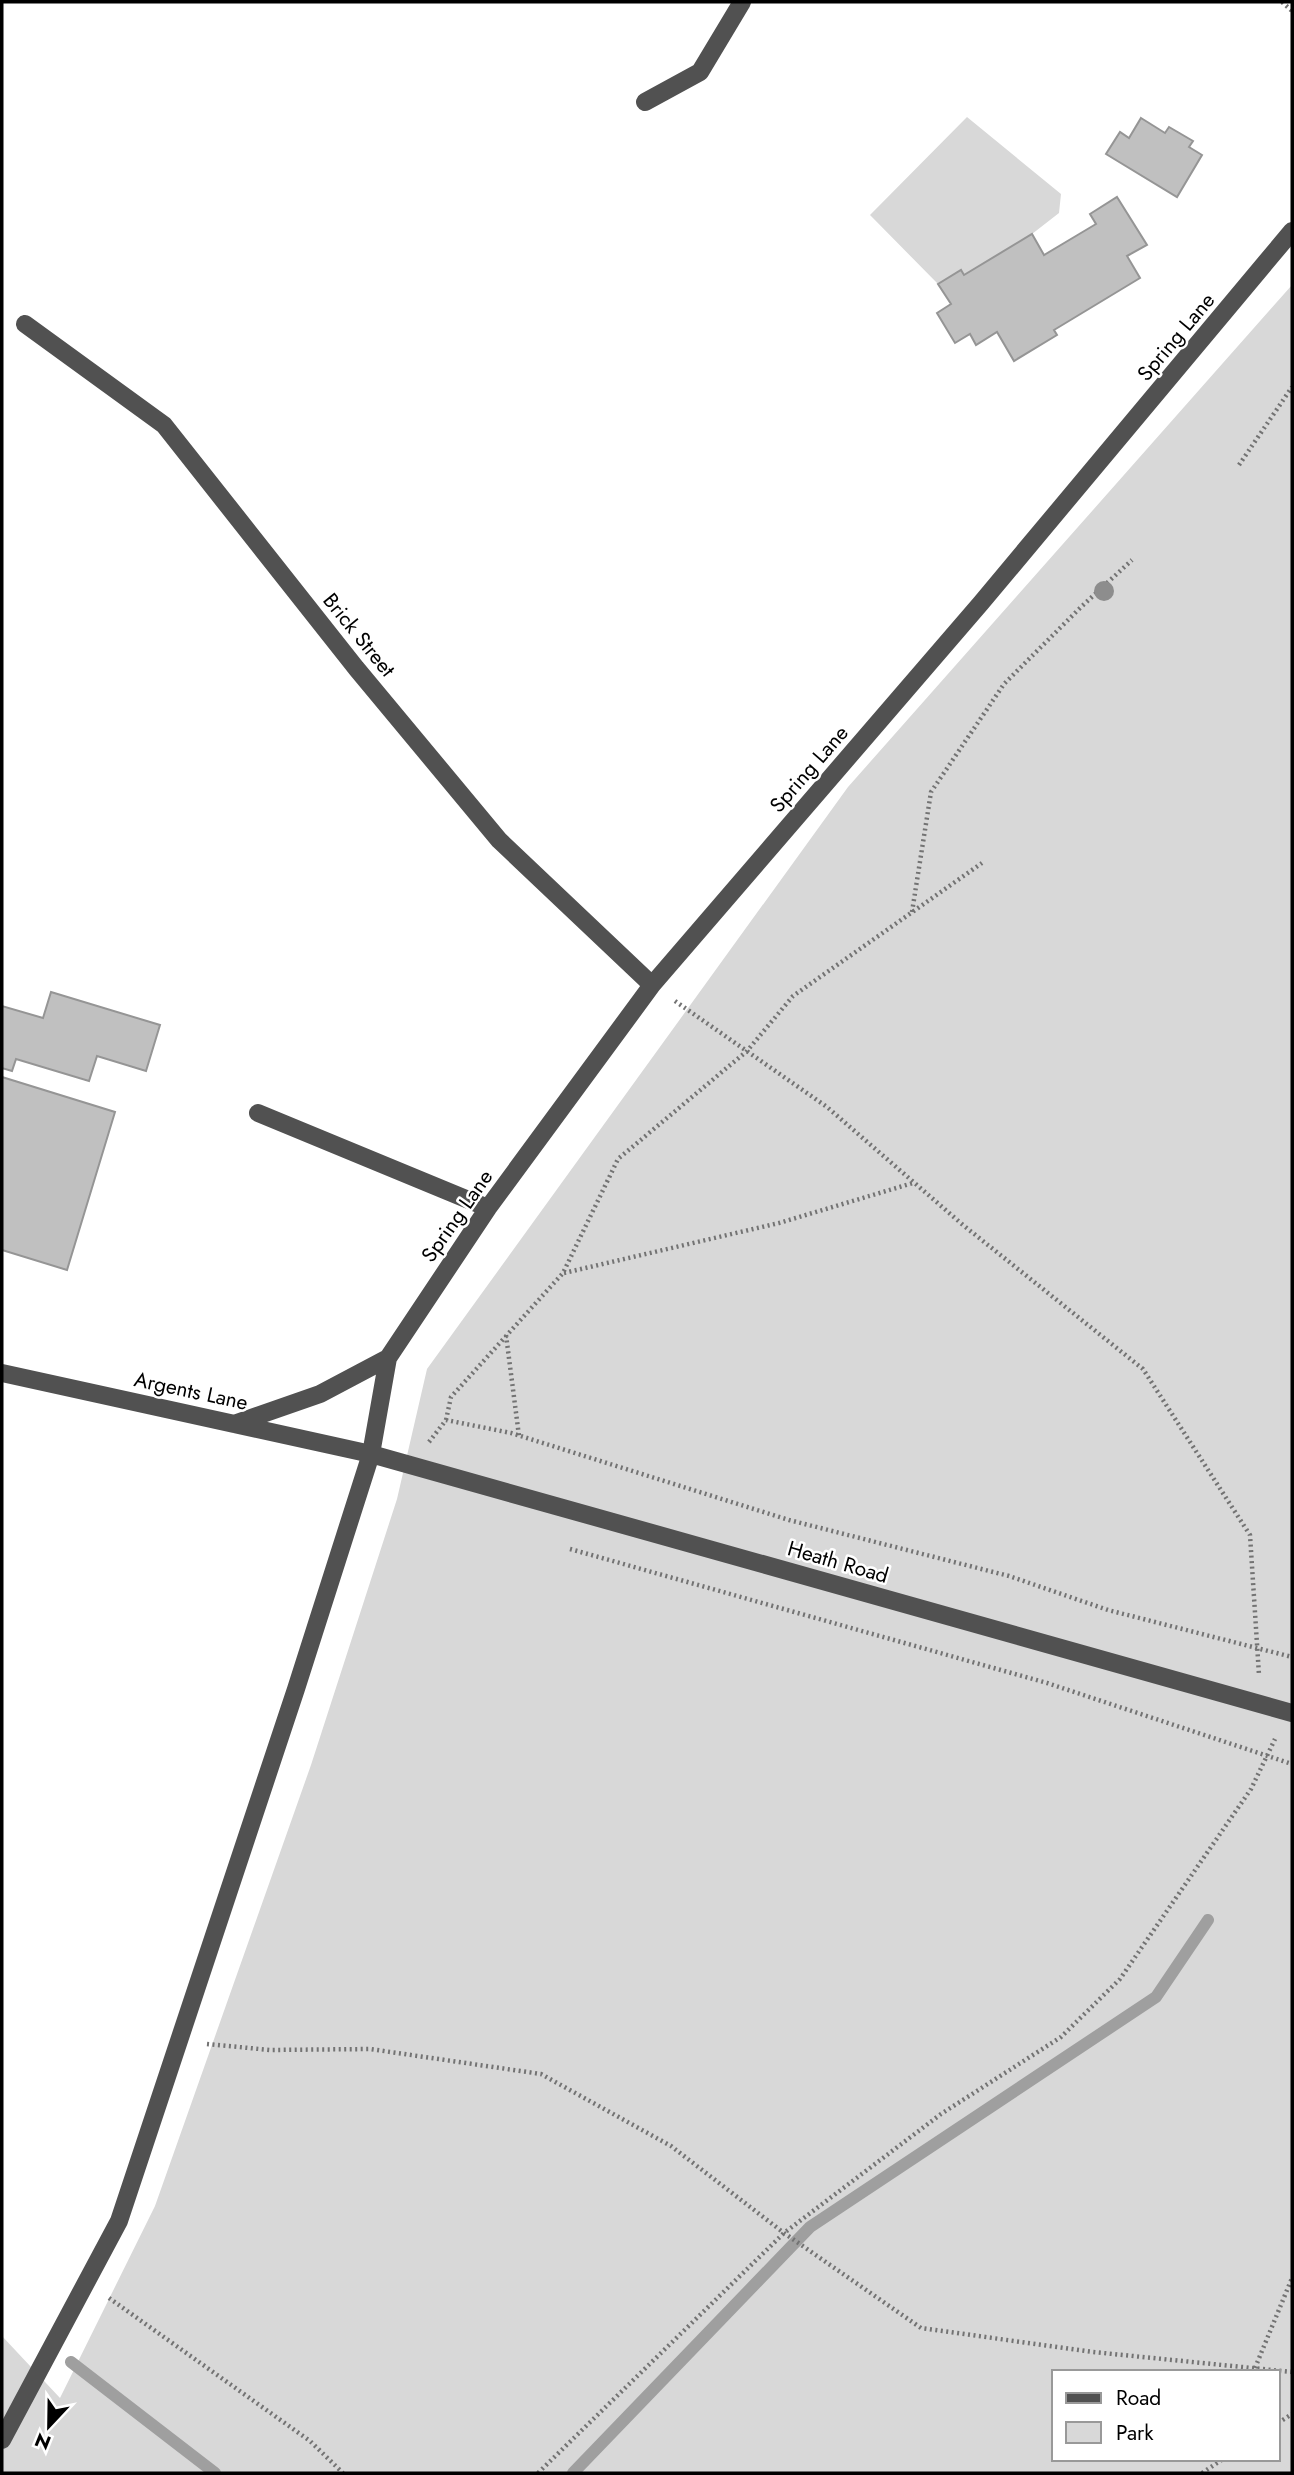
<svg xmlns="http://www.w3.org/2000/svg" width="1294" height="2475" font-family="Jost,sans-serif">
<style>
.green{fill:#d8d8d8;fill-rule:evenodd}
.lines{fill:none;stroke-linecap:round;stroke-linejoin:round}
.stream{stroke:#9f9f9f;stroke-width:12}
.building{fill:#c0c0c0;stroke:#959595;stroke-width:2}
.path{stroke:#737373;stroke-width:4.5;stroke-dasharray:2 3.5;stroke-linecap:butt}
.minor{stroke:#515151;stroke-width:18}
.tree{fill:#8d8d8d}
.labels{text-anchor:middle;dominant-baseline:central;stroke-width:5;stroke-linejoin:round;paint-order:stroke}
.street-label{font-size:21px;fill:#000;stroke:#fff}
</style>
<rect width="100%" height="100%" fill="#fff"/>
<path class="green" d="M967,117L1061,194L1059,213L1032,234L964,275L961,270L938,284L870,215Z
M1292,285V2473H2V2336L60,2398L155,2206L311,1765L397,1499L427,1369L848,787ZM1054,2372H1278V2459H1054Z"/>
<g class="lines">
<path class="stream" d="M71,2362L215,2473
M573,2473L810,2227L1156,1997L1208,1920"/>
</g>
<path class="building" d="M1141,118L1165,133L1169,127L1193,141L1189,147L1202,155L1177,197L1106,154L1120,132L1129,138Z
M1117,197L1147,245L1127,256L1140,278L1054,330L1057,335L1014,361L997,332L976,345L970,334L955,343L937,313L951,304L938,284L961,270L964,275L1032,234L1044,255L1096,224L1090,214Z
M51,992L160,1025L146,1071L97,1056L89,1081L16,1059L12,1071L2,1068V1070V1006L43,1018Z
M2,1077L115,1112L67,1270L2,1250Z"/>
<g class="lines">
<path class="path" d="M1282,2L1292,11
M1239,465L1292,387
M912,912L931,792L1004,684L1081,607L1132,560
M675,1001L827,1107L963,1225L1143,1369L1250,1535L1259,1675
M564,1273L779,1223L913,1183
M506,1335L519,1436
M446,1420L451,1397L563,1273L618,1159L747,1051L793,996L982,863
M429,1442L446,1420L511,1433L789,1520L1009,1576L1108,1610L1292,1657
M570,1549L1047,1683L1292,1764
M207,2044L270,2050L370,2049L541,2074L671,2146L784,2233L921,2328L1093,2352L1292,2372
M109,2298L310,2441L343,2473
M1255,2368L1292,2278
M1278,2423L1292,2414
M538,2473L784,2233L941,2114L1061,2037L1120,1979L1251,1789L1275,1739
M1202,2473L1223,2459"/>
<path class="minor" d="M645,102L700,72L742,2
M25,324L164,425L356,668L499,840L652,985
M258,1113L488,1208
M2,1373L371,1454L1292,1713
M234,1424L320,1394L388,1358
M2,2440L119,2221L296,1689L371,1454L388,1358L488,1208L652,985L981,603L1292,231"/>
</g>
<circle class="tree" cx="1104" cy="591" r="10"/>
<g class="labels">
<g class="street-label">
<text transform="translate(1176 337) rotate(-50)">Spring Lane</text>
<text transform="translate(359 635) rotate(51)">Brick Street</text>
<text transform="translate(809 769) rotate(-49)">Spring Lane</text>
<text transform="translate(457 1216) rotate(-55)">Spring Lane</text>
<text transform="translate(191 1391) rotate(12)">Argents Lane</text>
<text transform="translate(838 1562) rotate(16)">Heath Road</text>
</g>
</g>
<rect width="1294" height="2475" fill="none" stroke="#000000" stroke-width="7"/>
<rect x="1052" y="2370" width="228" height="91" fill="#ffffff" stroke="#999999" stroke-width="2"/>
<rect x="1066" y="2393" width="35" height="10" fill="#515151" stroke="#999999" stroke-width="2"/>
<text x="1116" y="2405" font-size="21" fill="#000000">Road</text>
<rect x="1066" y="2422" width="35" height="21" fill="#d8d8d8" stroke="#999999" stroke-width="2"/>
<text x="1116" y="2440" font-size="21" fill="#000000">Park</text>
<g transform="translate(49 2426) rotate(202)" stroke="#ffffff" stroke-width="5" paint-order="stroke">
<path d="M0-5L12 26L0 18L-12 26Z" fill="#000000"/>
<text y="-10" font-size="19" font-weight="bold" text-anchor="middle" fill="#000000">N</text>
</g>
</svg>
